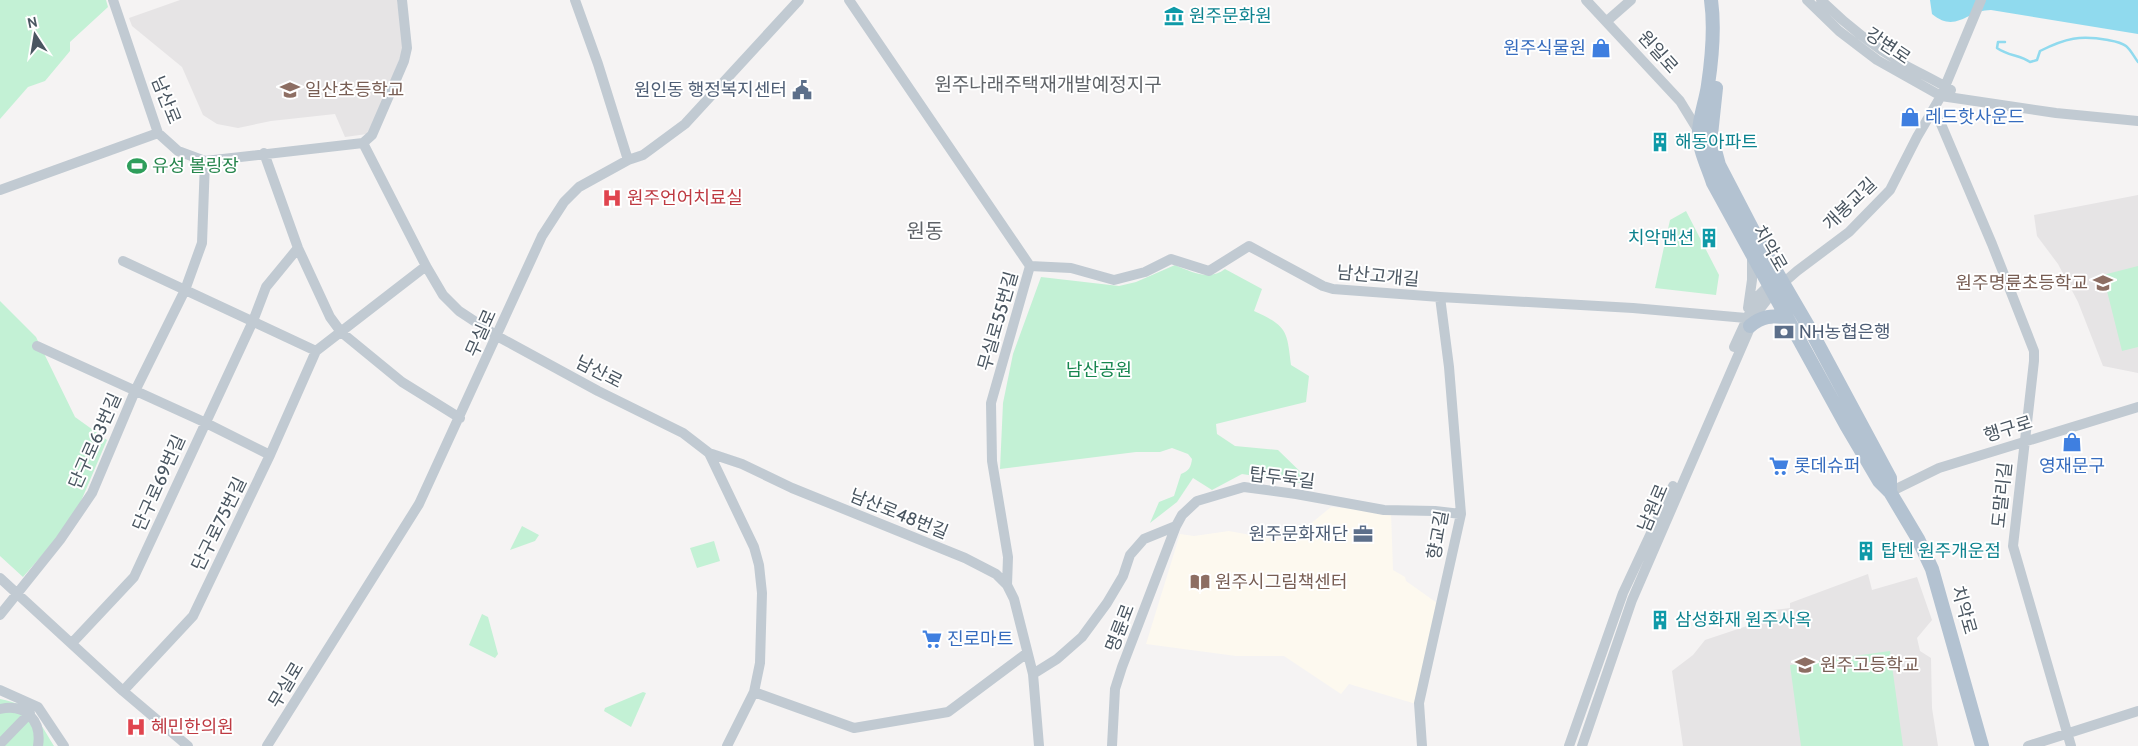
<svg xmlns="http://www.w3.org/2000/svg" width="2138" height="746" font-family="Cabin,'Noto Sans KR',sans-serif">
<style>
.commercial{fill:#fdf9ef}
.education{fill:#e6e4e5}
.green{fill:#c3f1d5}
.water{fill:#90daee}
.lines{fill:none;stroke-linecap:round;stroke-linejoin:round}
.stream{stroke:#90daee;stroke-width:2.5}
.minor{stroke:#c1cad2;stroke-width:10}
.major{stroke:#b3c2d1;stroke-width:14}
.labels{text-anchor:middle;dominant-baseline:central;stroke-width:4;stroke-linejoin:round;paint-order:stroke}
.culture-label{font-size:18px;fill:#0d838f;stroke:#fff;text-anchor:start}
.street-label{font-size:18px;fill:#4a5661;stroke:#fff}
.shop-label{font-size:18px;fill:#366cbe;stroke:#fff;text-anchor:start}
.education-label{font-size:18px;fill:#785e54;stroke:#fff;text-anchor:start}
.service-label{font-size:18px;fill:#4e5e75;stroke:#fff;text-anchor:end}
.leisure-label{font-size:18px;fill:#27864d;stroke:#fff;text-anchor:start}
.health-label{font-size:18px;fill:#be3a42;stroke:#fff;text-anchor:start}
.park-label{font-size:18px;fill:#17864f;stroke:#fff}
.neighbourhood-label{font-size:19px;fill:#5f6368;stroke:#fff}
.quarter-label{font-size:20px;fill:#5f6368;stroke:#fff}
</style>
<rect width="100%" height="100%" fill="#f5f3f3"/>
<path class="commercial" d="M1331,507L1391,512L1393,570L1405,577L1406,581L1437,603L1416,704L1349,684L1341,694L1284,656H1236L1146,644L1180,534L1194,536L1229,531L1277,540L1292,539Z"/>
<path class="education" d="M180,0H397L404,48L370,132L367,134L345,137L335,114L271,121L238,128L217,124L203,115L182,67L132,26L129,18Z
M2138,195V373L2103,366L2078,302L2058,264L2037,236L2034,215Z
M1868,574L1872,590L1917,577L1932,620L1917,638L1920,651L1931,658L1932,708L1938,746H1683L1672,671L1693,655L1705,640L1774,617L1773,610L1790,608V603Z"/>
<path class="green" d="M0,0H106L108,7L70,42V51L45,81L28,87L0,119Z
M1686,211L1719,275L1716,295L1655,288L1670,220Z
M1175,265C1191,272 1210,281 1225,269L1262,289L1254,311C1287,326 1287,330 1291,365L1309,376L1306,402L1216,424L1217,434L1235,446L1278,450L1314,485L1242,474L1212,490L1193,478L1177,502L1150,523L1159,502L1174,496L1181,474C1189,471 1191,467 1192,459L1188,454L1172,448L1160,452H1136L1000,469L1003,403L1013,354L1041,277L1119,286L1136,282Z
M2138,266V347L2122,351L2103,275Z
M0,301L36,337L75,417L107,440L73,520L23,577L0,556Z
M522,526L539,535L535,541L510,550Z
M714,541L720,561L697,568L690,548Z
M482,614L488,617L498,654L495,658L469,645Z
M1890,651L1903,746H1801L1790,665Z
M643,692L646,693L631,727L604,711L605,708Z
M0,699C33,705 38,720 54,746H0Z"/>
<path class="water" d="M1930,0H2138V34L1991,10C1967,10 1956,34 1932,14Z"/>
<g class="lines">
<path class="stream" d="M2005,42H1998L1997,48C2008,56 2020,55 2030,62L2037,60L2040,51C2066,38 2080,35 2108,40C2114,41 2121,42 2126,46C2131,50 2134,57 2138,62"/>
<path class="minor" d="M113,0L158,133L178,151L205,161L363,143
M575,0L598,64L628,160
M849,0L1030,266
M1586,0L1680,101L1699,132
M1807,0L1839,31L1877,60L1941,96L2056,113L2138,121
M1821,0C1846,25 1873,46 1903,64C1919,73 1935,80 1951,90
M1607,21L1631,0
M1935,110L1992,244L2034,351V361L2013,546L2071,746
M363,143L426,266L443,295L459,311L497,336L598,391L683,433L709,453L754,547L759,565L762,593L760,663L754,692L727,746
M363,143L372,135L404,61L407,48L402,0
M264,153L298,248L330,317L341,332L402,382L460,418
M0,190L158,133
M123,261L316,351
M1030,266L1071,268L1114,280L1145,272L1171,259L1209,271L1249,246L1323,286L1333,289L1440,297L1633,308L1746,318
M1748,308L1752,280V255
M37,346L204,422L270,455
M1734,347L1757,297L1773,281
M709,453L742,464L792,488L965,558L996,574L1007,585L1014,599L1033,674L1039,746
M1890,492L1939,468L2138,407
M0,578L123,691L188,746
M1007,585L1008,557L992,461L991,403L1030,266
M0,615L60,540L92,493L135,391L185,290L202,243L205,161
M72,643L134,577L253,321L266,287L298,248
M1033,674L1057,659L1082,637L1107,603L1123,576L1130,555L1144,539L1176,526
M0,690L38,707L64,746
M123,691L193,616L270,455L316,351L426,266
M754,692L854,728L948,712L1027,653
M0,709C26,703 42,721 38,746
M0,744L30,713
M267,746L419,504L542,236L564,202L579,187L628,160L643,155L685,124L799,0
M1112,746L1115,689L1122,667L1176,526L1182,515L1197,501L1244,487L1296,494L1384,510L1435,511L1461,514
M1422,746L1419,703L1461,514L1449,367L1440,297
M1569,746L1623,593L1673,486
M1582,746L1632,600L1756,314L1773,292L1797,271L1849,232L1890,190L1917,137L1941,96L1981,0
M2028,746L2138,711"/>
<path class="major" d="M1711,0C1715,28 1712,58 1708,85C1706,100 1700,115 1699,131C1698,148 1708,167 1713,183L1846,425L1879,481L1890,492L1918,539L1932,569L1982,746
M1716,88L1711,135L1719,165L1758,240L1811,331L1890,478V492
M1750,326C1762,316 1772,315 1787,318"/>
</g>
<defs>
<symbol id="museum-bare" viewBox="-9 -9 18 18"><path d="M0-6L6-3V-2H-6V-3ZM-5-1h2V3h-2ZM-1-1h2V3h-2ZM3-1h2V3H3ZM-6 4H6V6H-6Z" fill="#0f9aa8" stroke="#fff" stroke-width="2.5" paint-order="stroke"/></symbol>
<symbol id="shop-bare" viewBox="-9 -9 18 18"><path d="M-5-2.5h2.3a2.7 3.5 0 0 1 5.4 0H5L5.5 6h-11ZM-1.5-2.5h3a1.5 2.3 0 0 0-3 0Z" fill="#3f7fe0" stroke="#fff" stroke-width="2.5" paint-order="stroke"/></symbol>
<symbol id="school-bare" viewBox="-9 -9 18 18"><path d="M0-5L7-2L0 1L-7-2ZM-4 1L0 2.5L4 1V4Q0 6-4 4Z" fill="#8d6e63" stroke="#fff" stroke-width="2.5" paint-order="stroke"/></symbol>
<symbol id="civic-bare" viewBox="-9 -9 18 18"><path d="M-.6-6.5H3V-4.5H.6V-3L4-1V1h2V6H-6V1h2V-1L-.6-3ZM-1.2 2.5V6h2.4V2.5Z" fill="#5c6f8a" stroke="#fff" stroke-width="2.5" paint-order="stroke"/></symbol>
<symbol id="building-bare" viewBox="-9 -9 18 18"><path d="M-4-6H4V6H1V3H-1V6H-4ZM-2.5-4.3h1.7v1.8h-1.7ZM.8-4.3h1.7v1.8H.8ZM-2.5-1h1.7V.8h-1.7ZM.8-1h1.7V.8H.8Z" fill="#0f9aa8" stroke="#fff" stroke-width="2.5" paint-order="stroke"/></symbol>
<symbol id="stadium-bare" viewBox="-9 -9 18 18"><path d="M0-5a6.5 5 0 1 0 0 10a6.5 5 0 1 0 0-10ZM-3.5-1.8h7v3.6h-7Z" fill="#2e9e5b" stroke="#fff" stroke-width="2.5" paint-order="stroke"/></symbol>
<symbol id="hospital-bare" viewBox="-9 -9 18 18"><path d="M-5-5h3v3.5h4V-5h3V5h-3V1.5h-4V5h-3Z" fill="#e0444e" stroke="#fff" stroke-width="2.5" paint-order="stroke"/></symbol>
<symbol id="bank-bare" viewBox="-9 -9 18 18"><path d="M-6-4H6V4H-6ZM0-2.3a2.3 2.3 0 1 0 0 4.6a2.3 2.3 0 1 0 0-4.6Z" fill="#5c6f8a" stroke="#fff" stroke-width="2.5" paint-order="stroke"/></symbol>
<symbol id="supermarket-bare" viewBox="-9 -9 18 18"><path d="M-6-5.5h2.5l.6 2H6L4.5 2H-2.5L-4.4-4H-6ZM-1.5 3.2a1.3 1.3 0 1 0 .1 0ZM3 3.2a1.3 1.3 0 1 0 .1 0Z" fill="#3f7fe0" stroke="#fff" stroke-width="2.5" paint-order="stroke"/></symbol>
<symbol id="office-bare" viewBox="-9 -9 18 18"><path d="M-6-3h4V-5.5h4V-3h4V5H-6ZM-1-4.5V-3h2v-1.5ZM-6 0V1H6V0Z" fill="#5c6f8a" stroke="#fff" stroke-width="2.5" paint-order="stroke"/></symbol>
<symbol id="library-bare" viewBox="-9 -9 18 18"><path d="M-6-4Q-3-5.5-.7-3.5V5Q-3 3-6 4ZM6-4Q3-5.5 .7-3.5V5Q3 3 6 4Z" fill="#8d6e63" stroke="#fff" stroke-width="2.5" paint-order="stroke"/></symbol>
</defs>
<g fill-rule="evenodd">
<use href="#museum-bare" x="1160" y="2" width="28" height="28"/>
<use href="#shop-bare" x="1587" y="34" width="28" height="28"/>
<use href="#school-bare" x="276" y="76" width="28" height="28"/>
<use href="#civic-bare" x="788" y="76" width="28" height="28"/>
<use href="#shop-bare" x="1896" y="103" width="28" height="28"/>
<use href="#building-bare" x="1646" y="128" width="28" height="28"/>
<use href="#stadium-bare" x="123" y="152" width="28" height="28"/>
<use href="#hospital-bare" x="598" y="184" width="28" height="28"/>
<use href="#building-bare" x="1695" y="224" width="28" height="28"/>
<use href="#school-bare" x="2089" y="269" width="28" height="28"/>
<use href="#bank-bare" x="1770" y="318" width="28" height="28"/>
<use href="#shop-bare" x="2058" y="428" width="28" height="28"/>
<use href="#supermarket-bare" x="1765" y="452" width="28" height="28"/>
<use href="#office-bare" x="1349" y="520" width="28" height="28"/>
<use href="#building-bare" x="1852" y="537" width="28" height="28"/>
<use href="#library-bare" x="1186" y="568" width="28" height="28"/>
<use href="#building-bare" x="1646" y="606" width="28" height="28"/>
<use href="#supermarket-bare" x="918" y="625" width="28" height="28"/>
<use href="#school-bare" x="1791" y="651" width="28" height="28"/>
<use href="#hospital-bare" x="122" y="713" width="28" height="28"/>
</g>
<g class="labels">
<g class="culture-label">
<text x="1189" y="16">원주문화원</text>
<text x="1675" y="142">해동아파트</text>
<text x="1694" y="238" text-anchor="end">치악맨션</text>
<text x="1881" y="551">탑텐 원주개운점</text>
<text x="1675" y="620">삼성화재 원주사옥</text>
</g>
<g class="street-label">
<text transform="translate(1888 46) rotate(34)">강변로</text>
<text transform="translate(1658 52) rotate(48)">원일로</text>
<text transform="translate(166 100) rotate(68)">남산로</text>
<text transform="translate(1850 204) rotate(-44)">개봉교길</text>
<text transform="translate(1770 248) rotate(60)">치악로</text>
<text transform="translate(1378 276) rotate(5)">남산고개길</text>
<text transform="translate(998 321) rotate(-74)">무실로55번길</text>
<text transform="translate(481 333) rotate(-66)">무실로</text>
<text transform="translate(599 372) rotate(27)">남산로</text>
<text transform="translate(2008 429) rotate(-17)">행구로</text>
<text transform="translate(95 441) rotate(-66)">단구로63번길</text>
<text transform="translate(1282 478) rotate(7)">탑두둑길</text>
<text transform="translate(159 483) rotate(-66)">단구로69번길</text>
<text transform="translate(2002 495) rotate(-84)">도말리길</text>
<text transform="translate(1653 508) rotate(-67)">남원로</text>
<text transform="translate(899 514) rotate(22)">남산로48번길</text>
<text transform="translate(219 524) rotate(-64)">단구로75번길</text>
<text transform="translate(1438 535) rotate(-80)">향교길</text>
<text transform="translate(1964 610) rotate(74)">치악로</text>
<text transform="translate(1120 628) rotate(-69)">명륜로</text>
<text transform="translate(286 685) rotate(-59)">무실로</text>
</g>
<g class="shop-label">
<text x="1586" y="48" text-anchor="end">원주식물원</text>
<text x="1925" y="117">레드핫사운드</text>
<text x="1794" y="466">롯데슈퍼</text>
<text x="2072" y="466" text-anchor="middle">영재문구</text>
<text x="947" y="639">진로마트</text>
</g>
<g class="education-label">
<text x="305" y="90">일산초등학교</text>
<text x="2088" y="283" text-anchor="end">원주명륜초등학교</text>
<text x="1215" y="582">원주시그림책센터</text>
<text x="1820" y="665">원주고등학교</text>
</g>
<g class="service-label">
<text x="787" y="90">원인동 행정복지센터</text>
<text x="1799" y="332" text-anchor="start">NH농협은행</text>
<text x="1348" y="534">원주문화재단</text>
</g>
<g class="leisure-label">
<text x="152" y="166">유성 볼링장</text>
</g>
<g class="health-label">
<text x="627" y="198">원주언어치료실</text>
<text x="151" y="727">혜민한의원</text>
</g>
<g class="park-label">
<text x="1099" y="370">남산공원</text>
</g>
<g class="neighbourhood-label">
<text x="1048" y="84">원주나래주택재개발예정지구</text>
</g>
<g class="quarter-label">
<text x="925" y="231">원동</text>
</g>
</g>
<g transform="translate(35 35) rotate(348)" stroke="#ffffff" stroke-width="4" paint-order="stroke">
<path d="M0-4L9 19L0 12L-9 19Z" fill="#4a5661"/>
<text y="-8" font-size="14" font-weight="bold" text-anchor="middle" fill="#4a5661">N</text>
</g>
</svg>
